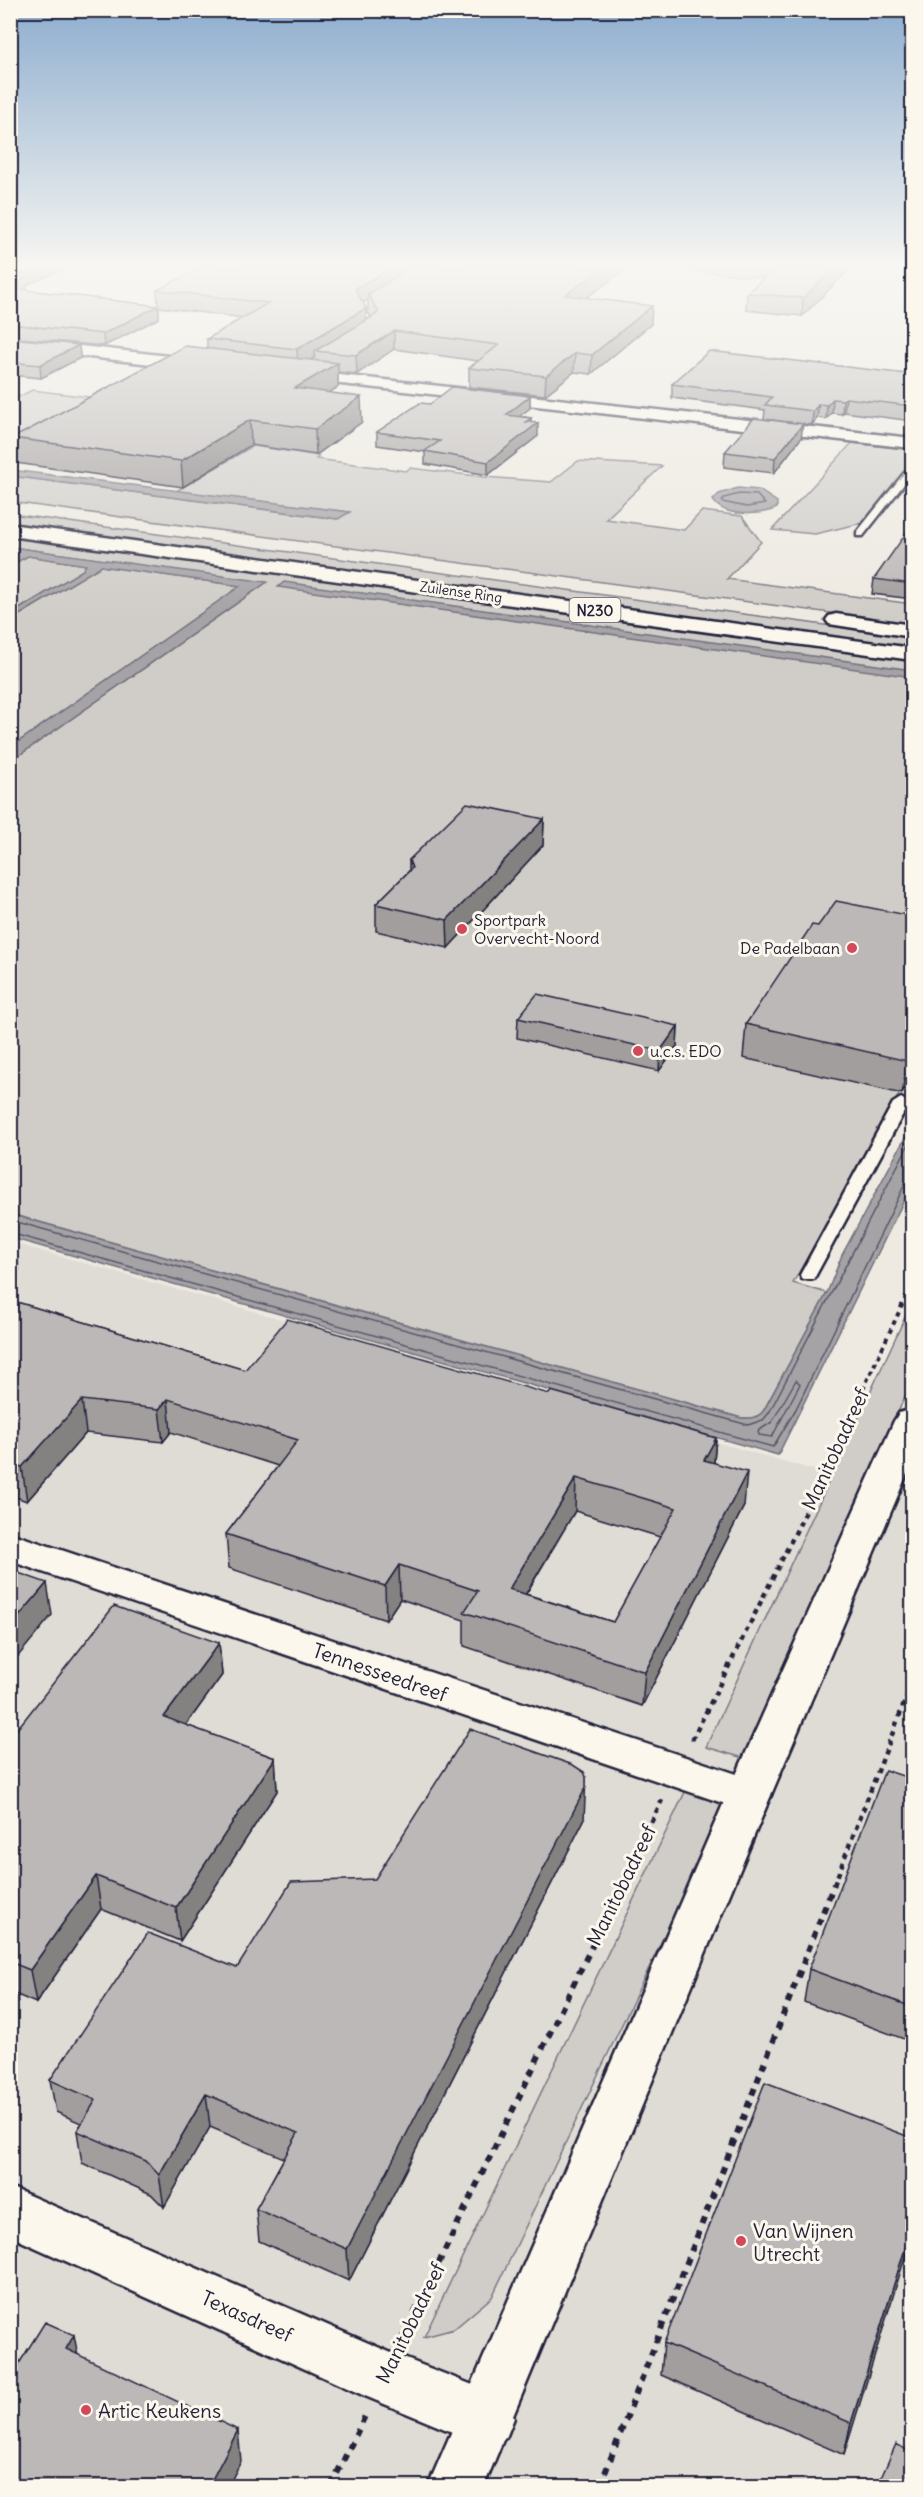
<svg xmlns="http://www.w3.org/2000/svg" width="923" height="2497" font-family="Delius,sans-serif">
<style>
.built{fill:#dfdbd5}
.green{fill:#d0cdc9;stroke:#797882;stroke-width:1.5}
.water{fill:#a6a3a7;stroke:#716f7c;stroke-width:1.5}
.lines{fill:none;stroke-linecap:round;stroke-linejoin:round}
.shore{stroke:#575666;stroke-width:1.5}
.lane-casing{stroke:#22223b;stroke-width:5}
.street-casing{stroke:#22223b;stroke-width:5}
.secondary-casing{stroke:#22223b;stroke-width:5}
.primary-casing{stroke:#22223b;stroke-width:5}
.path-far2{stroke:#22223b;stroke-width:4;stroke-dasharray:4.5 4.5;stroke-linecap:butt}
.path-far1{stroke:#22223b;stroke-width:4.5;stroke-dasharray:5 5;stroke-linecap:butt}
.path{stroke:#22223b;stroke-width:6;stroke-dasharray:7 7;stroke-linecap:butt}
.lane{fill:#fbf7ec;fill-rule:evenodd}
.street{fill:#fbf7ec;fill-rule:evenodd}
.secondary{fill:#fbf7ec;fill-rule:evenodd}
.primary{fill:#fbf7ec;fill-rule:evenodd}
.wall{fill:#a29e9e;stroke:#22223b;stroke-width:1.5;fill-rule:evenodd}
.shaded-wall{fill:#848181;stroke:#22223b;stroke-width:1.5}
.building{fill:#bcb8b8;stroke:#22223b;stroke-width:1.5;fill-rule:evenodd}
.poi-dot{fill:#d1495b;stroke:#fbf7ec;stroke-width:2}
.labels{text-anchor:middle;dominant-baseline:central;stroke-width:6;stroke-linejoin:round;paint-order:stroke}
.far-street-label{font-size:14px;fill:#22223b;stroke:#fbf7ec}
.shield{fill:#fbf7ec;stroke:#636270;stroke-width:1.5}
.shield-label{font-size:15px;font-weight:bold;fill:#22223b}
.poi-label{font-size:16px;fill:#22223b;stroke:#fbf7ec;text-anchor:start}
.near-street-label{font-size:20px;fill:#22223b;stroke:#fbf7ec}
.near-poi-label{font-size:20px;fill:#22223b;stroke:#fbf7ec;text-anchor:start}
</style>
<rect width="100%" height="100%" fill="#eeeae2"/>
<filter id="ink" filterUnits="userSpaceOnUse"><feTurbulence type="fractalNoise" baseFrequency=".0167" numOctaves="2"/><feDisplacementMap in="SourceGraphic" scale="12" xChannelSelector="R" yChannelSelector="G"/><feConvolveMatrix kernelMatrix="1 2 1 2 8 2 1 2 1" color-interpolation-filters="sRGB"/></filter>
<g filter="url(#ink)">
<path class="built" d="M10,1242L888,1491L912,1433V2486H11Z"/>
<path class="green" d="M32,390L122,401L11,462V401Z
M852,443L912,450V464L862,523L815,534L772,530Z
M253,446L319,456L316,459L406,471L410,468L485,477L551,482L578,461L662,466L606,519L684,530L702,511L742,516L761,542L727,579L912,604V624L11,502V476L337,519L349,512L176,491Z
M11,514L912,637V650L11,527Z
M11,536L912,661V1071L793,1283L827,1293L761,1415L753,1418H742L11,1214V761L266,583L11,547Z
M28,556L87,565L83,570L11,614V565Z
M101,566L241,586L11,747V620Z
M912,1302V1380L747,1759L706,1747Z
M687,1788L728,1802L492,2297L454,2329L424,2337Z"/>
<path class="water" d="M11,470L350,512L338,519L11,476Z
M738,488L759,490L777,502V508C761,515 723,518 713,500L719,494Z
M11,547L267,582L11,761V747L240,586L101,566L11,620V614L83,570L86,565L28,556L11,565L13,554H11Z
M284,582L912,670V677L278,587Z
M912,1125V1184L778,1455L11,1238L10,1214L741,1418C750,1419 759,1418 764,1410L827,1293L842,1255Z"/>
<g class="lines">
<path class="shore" d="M739,494L757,495L765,504L747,507L722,502L724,498Z
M10,1220L748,1425L763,1420L769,1413L912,1138
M10,1233L773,1447L796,1409L904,1186L912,1183
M796,1380L800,1384L772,1437L759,1435L758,1431L772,1422Z"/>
<defs>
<path id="lane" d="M912,466V474L863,536H857V532L909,467Z
M901,1098L909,1103L816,1275L814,1279H802L800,1275L893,1103Z"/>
<path id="street" d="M10,1533L764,1783L771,1795L764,1807L749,1812L10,1561Z
M10,2187L396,2355L506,2398L514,2418L506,2438L486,2446L365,2396L10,2236Z"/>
<path id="secondary" d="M10,338L204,360L212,365L204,370L10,348Z
M294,370L912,438V448L288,378L286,375L288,372Z
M912,1409V1462L771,1795L484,2486H428L727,1795L894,1421L899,1413Z"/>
<path id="primary" d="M10,524L912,648V660L10,536Z
M836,614L912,625V637L829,624L826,620L829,616Z"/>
</defs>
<use href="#lane" class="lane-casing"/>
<use href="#street" class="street-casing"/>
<use href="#secondary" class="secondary-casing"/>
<use href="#primary" class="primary-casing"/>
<path class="path-far2" d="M859,1398L912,1284"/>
<path class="path-far1" d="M692,1740L828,1467L860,1397
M621,1885L662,1800
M834,1885L912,1683"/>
<path class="path" d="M402,2339L622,1884
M331,2486L365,2416
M600,2486L834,1884"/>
<use href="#lane" class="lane"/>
<use href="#street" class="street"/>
<use href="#secondary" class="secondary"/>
<use href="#primary" class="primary"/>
</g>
<path class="wall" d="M10,267H69L26,285L27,290L158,306L157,290L586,298L651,324L591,374L574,372L545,395L469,387V368L478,361L394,349L357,374L338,372V387L328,393L362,422L316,455L251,445L183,487L16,463L13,438L207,348V339L243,318L159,307V318L104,346L10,337ZM368,300V312L371,317L366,320V308L362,303Z
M666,267H852L802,316L746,310L747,293L764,278Z
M10,338L79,345L80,358L41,378L10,375Z
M912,368V421L844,412L842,414L832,413L826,419L817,418L812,425L764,419L765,410L672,398V384L907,374Z
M530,396V408L519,416L531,418V422L538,436L488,475L425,464V452L377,445V432L430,404Z
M801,438L774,473L724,467L725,452Z
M912,532V599L872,594L874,579Z
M544,819L543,845L448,948L376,931V904L409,871V860Z
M912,916V1075L902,1094L743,1058L746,1024L818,926Z
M518,1018L678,1026L677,1046L659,1071L517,1038Z
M10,1300L245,1370L549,1394L716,1438L714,1462L744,1506L642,1706L464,1646V1620L400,1599L386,1620L229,1568L226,1534L278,1466L171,1432L163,1442L86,1433L27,1501L10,1495ZM575,1511L660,1537L613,1622L526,1594Z
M219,1643L222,1675L186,1725L275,1758L277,1791L180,1941L101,1909L36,2003L10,1992V1738Z
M912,1779V2042L804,2002L809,1969Z
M584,1820L349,2281L259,2241L256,2209L284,2158L210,2127L164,2207L151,2194L82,2163L77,2131L81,2123L56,2112L50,2080L237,1968L375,1879Z
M912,2138L844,2455L661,2375L664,2343Z"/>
<path class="shaded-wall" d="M39,267H69L26,285L27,291L10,298V285L14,277Z
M393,267H422L368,294V300L357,306L356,291V288Z
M605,267H629L565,313V295Z
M836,267H852L802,316L803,298Z
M158,306L159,318L104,346L103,334Z
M652,306L651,324L591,374L592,355Z
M366,308V326L315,351V357L298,368L297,349Z
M394,331V349L357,374L356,355Z
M79,345L80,358L41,378L40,365Z
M575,353L574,372L545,395L546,376Z
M338,363V387L296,413L295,388Z
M530,396V408L506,427V415Z
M361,397L362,422L316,455L315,429Z
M846,398L844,412L842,414L843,400Z
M833,399L832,413L826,419L827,405Z
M819,404L817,418L812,425L813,411Z
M531,418V428L538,423V436L488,475V462L526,422Z
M250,420L251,445L183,487L181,461Z
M803,424L801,438L774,473L775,458Z
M544,819L543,845L448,948L447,920Z
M678,1026L677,1046L659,1071L660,1051Z
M912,1050V1075L902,1094L907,1061Z
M14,1238L19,1270L10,1279V1242Z
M168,1399L171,1432L163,1442L159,1409Z
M82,1400L86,1433L27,1501L22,1467Z
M716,1438L713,1472L704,1460Z
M747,1472L744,1506L642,1706L645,1672Z
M576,1478L575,1511L509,1622V1589Z
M399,1565L400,1599L386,1620L385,1586Z
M47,1583L52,1615L10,1666V1627Z
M219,1643L222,1675L168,1750L164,1717Z
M275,1758L277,1791L180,1941L176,1908Z
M586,1777L584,1820L349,2281L347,2249Z
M96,1876L101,1909L36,2003L30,1970Z
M206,2094L210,2127L164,2207L159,2175Z
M912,2226V2235L844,2455L851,2423Z
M74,2335L80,2367L66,2349Z
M238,2430L241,2461L228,2487H208Z"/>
<path class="building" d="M10,267H39L14,277L26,279L10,285Z
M202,267H393L356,288V291L366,308L297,349L207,339L268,303L157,290Z
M411,267H605L565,295L652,306L592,355L575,353L546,376L469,368L499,345L394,331L356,355L315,351L377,314L378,311L368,294Z
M776,267H836L803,298L747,293Z
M10,288L158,306L103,334L10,324Z
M10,338L79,345L40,365L10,362Z
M185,346L338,363L295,388L361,397L315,429L250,420L181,461L13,438Z
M709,351L907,374L912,368V406L846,398L843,400L833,399L827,405L819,404L813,411L765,405L772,397L672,384Z
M452,387L530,396L506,415L531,418L526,422L538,423L488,462L425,451L440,441L377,432L420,403L430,404Z
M754,418L803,424L775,458L725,452Z
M907,532H912V584L874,579Z
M467,803L544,819L447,920L376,904L412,868L409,860Z
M836,901L912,916V1050L907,1061L746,1024L812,925L818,926Z
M537,994L678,1026L660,1051L518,1018Z
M10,1300L245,1370L287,1319L549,1394L551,1391L716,1438L704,1460L747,1472L645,1672L464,1612L478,1591L399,1565L385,1586L226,1534L298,1440L168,1399L159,1409L82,1400L22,1467L10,1464ZM576,1478L676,1508L613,1622L509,1589Z
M10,1570L47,1583L10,1627Z
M114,1606L219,1643L164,1717L275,1758L176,1908L96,1876L30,1970L10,1962V1738Z
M470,1729L573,1765L584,1772L586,1777V1787L347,2249L256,2209L298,2133L206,2094L159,2175L146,2161L77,2131L96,2100L50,2080L148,1933L237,1968L291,1882L375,1879Z
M885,1770L912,1779V2007L809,1969Z
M765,2082L912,2138V2226L851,2423L664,2343Z
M45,2322L74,2335L66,2349L238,2430L208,2487H10V2378Z
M896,2444L912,2453V2487H877Z"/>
</g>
<linearGradient id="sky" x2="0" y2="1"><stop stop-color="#8dadce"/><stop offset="0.43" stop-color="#f7f6f2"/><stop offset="1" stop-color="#f7f6f2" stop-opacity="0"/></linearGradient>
<rect width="923" height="617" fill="url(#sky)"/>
<g class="poi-dot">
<circle cx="462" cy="929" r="6"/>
<circle cx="852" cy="948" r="6"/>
<circle cx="638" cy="1051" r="6"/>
<circle cx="741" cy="2241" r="6"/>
<circle cx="86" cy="2410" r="6"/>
</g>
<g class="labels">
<g class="far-street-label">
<text transform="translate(461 592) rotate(8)">Zuilense Ring</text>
</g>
<rect class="shield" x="569.5" y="598" width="51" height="24" rx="4.5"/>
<g class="shield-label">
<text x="595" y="610">N230</text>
</g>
<g class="poi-label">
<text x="474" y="920">Sportpark<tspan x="474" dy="18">Overvecht-Noord</tspan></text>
<text x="840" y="948" text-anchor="end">De Padelbaan</text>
<text x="650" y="1051">u.c.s. EDO</text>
</g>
<g class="near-street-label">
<text transform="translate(835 1449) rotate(-65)">Manitobadreef</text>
<text transform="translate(380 1672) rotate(19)">Tennesseedreef</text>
<text transform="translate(621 1885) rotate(-64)">Manitobadreef</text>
<text transform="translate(247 2316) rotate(24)">Texasdreef</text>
<text transform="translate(410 2323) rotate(-64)">Manitobadreef</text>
</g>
<g class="near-poi-label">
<text x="753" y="2230">Van Wijnen<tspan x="753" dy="23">Utrecht</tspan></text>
<text x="98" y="2410">Artic Keukens</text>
</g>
</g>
<rect width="923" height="2497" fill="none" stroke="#fbf7ec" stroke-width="36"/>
<rect x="18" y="18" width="887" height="2461" fill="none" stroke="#22223b" stroke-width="2" filter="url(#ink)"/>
</svg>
